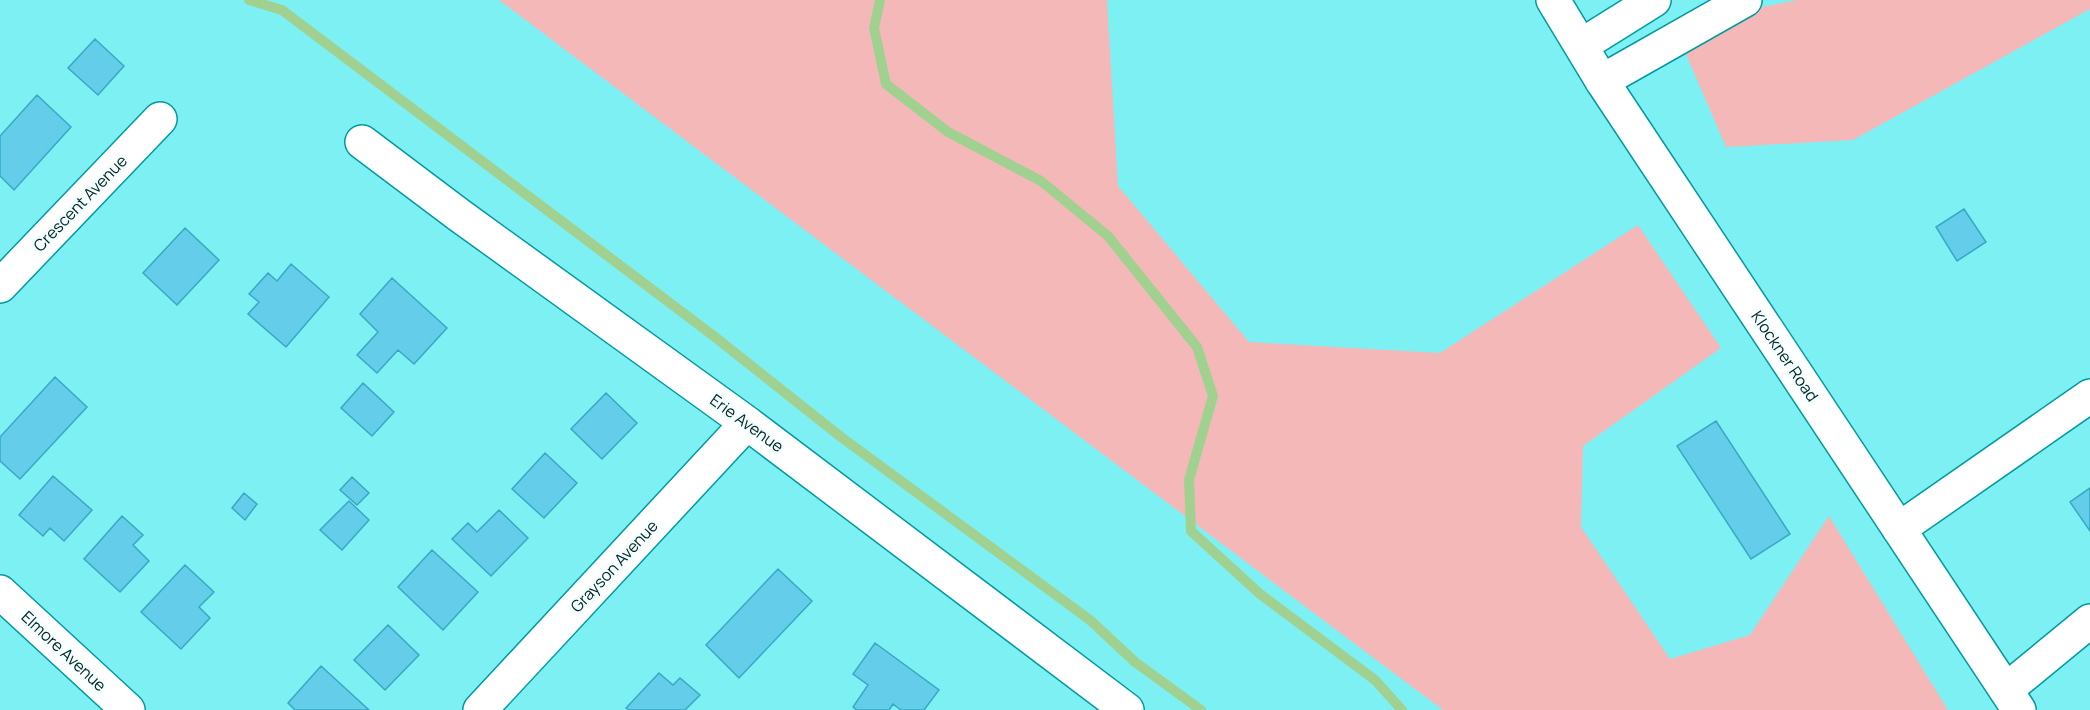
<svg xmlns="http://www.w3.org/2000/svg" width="2090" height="710" font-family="Manrope,sans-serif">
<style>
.green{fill:#f5b8b8}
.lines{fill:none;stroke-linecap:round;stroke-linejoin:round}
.stream{stroke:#a1d191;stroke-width:10}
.building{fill:#63cdea;stroke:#38a8c3;stroke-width:1.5}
.minor-casing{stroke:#029a9e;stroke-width:36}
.major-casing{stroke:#029a9e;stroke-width:36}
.minor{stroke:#fff;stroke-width:33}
.major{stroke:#fff;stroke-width:33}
.labels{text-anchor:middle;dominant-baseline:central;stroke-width:6;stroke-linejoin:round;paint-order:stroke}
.street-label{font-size:16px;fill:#002526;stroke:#f4fefe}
</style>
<rect width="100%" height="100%" fill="#7df0f4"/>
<path class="green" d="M499,0H1107L1118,186L1249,342L1440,353L1638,225L1721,348L1583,446L1581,527L1670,659L1750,635L1829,516L1948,710H1443Z
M1798,0H2090V9L1853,140L1726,147L1673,24Z"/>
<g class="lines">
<path class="stream" d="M249,0L282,10L715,337L841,437L1090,620L1135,662L1201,710
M880,0L874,28L886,84L948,132L1041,181L1108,236L1197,347L1213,396L1189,480L1191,531L1260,594L1375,680L1402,710"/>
</g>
<path class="building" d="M95,39L124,66L98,95L68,68Z
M37,95L71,127L14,190L0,176V136Z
M1964,209L1986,242L1957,261L1936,227Z
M185,228L219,260L177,305L143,273Z
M291,264L329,297L286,347L248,314L259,302L249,294L268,273L277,281Z
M392,278L447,328L414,364L398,350L377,373L357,355L378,332L360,314Z
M55,377L87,407L20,479L0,461V437Z
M363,383L394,412L372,436L341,408Z
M606,393L637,423L602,459L571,429Z
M1716,421L1790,534L1751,559L1677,446Z
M545,453L577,483L544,518L512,489Z
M53,476L92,510L64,541L50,528L43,536L19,515Z
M352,477L369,493L357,505L340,490Z
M2090,488V531L2070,502Z
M244,493L257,504L245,520L232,508Z
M349,501L369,520L342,550L320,530Z
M499,510L528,538L491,576L452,539L468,523L477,532Z
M122,516L143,535L133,545L149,561L120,592L84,559Z
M432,550L478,592L443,630L398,587Z
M185,565L214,592L199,607L210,618L181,649L141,612Z
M778,569L812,601L739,678L706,645Z
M388,625L419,655L385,690L354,660Z
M875,643L939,690L924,710H901L893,704L889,710H857L853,707L868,685L853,674Z
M321,666L369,710H295L288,703Z
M659,673L673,685L680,678L700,695L685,710H629L626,708Z"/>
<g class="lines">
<defs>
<path id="minor" d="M1582,45L1654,0
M1602,81L1745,0
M362,142L459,215L747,423L1127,710
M0,286L160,119
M1899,529L2090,396
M0,592L128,710
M2006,690L2090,621
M480,710L747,423"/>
<path id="major" d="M1553,0L1602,81L2019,710"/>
</defs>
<use href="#minor" class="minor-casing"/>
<use href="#major" class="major-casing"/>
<use href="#minor" class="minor"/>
<use href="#major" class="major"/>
</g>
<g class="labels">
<g class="street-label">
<text transform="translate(80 203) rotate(-46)">Crescent Avenue</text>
<text transform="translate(1785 356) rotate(56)">Klockner Road</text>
<text transform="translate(747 423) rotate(36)">Erie Avenue</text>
<text transform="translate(614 566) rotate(-47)">Grayson Avenue</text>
<text transform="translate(64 651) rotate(43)">Elmore Avenue</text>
</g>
</g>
</svg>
